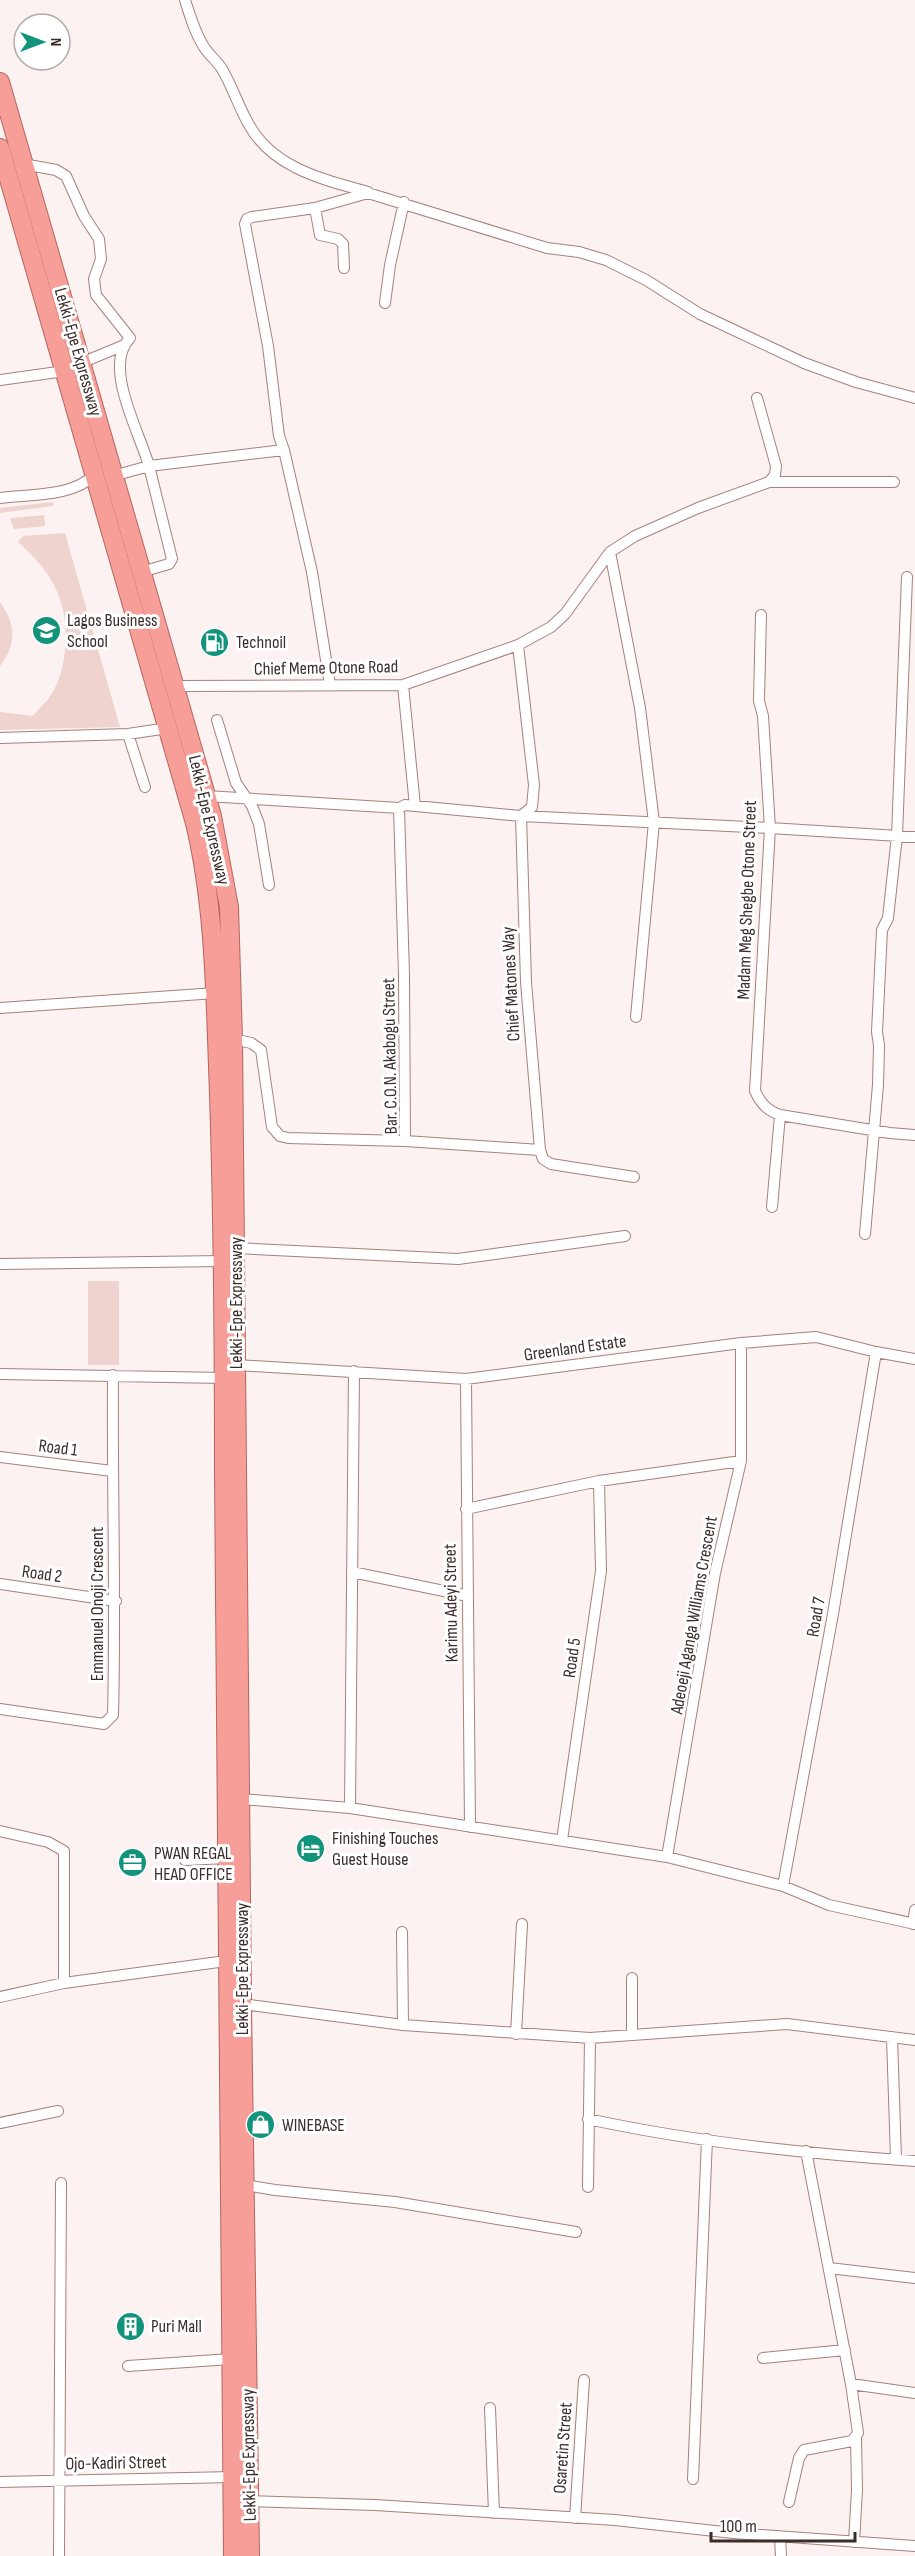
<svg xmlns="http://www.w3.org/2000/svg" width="915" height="2556" font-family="'Sofia Sans Condensed',sans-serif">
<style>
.green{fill:#efd3cf}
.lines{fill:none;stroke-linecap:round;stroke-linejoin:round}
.minor-casing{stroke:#a6807b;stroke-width:12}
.trunk-casing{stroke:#b46660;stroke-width:20}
.minor{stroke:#fff;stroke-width:10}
.trunk{stroke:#f69e97;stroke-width:18}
.labels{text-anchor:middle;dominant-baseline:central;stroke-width:6;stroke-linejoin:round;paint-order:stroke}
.street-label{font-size:18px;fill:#3c2c2a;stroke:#fff}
.poi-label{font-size:18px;fill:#3c2c2a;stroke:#fff;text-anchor:start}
</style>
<rect width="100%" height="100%" fill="#fbf2f1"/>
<path class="green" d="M53,502V506L0,513V508Z
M44,515L45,526L14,529L10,518Z
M65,533L120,727L0,730V712L33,716C38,709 46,703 51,695C59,683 63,667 65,651C69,602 54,574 18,542L23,536Z
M0,602C16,624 17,644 0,666Z
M88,1281H119V1365H88Z"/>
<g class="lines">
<defs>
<path id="minor" d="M185,0C190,16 195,33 204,47C209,55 217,61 222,69C232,86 238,105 248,123C272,168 322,179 368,192
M23,164L56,170L66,176L84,216L99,239L101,259L94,279L96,295L130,338C102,366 140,433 149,466L284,450L279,436L268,346L245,224L247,219L252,217L315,208L368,193L547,248L579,252L606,260L646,280L700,314L804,363L856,382L915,398
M315,208L320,235L338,239L343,244L344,268
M385,303L390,265L404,202
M81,363L122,346
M0,380L65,371
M284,450L312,572L330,685
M113,476L149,466L172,559L169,564L141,572
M769,482H894
M0,498C29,494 73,497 94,475
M610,552L640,708L654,822L636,1017
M761,615L759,701L763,716L770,828L755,1091C761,1104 767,1110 780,1115L890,1133L915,1135
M518,645L534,785L532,807L521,816L526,982L540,1150
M403,685L415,806
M174,686L403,685L518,645L551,627L565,614L610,552L635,536L698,508L769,482L775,475L776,466L757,398
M217,720L236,783L252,806L259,824L269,885
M128,734L145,787
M0,738L128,734L168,728
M206,796L399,808L405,805L521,816L770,828L915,837
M399,808L404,975L405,1141
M0,1008L216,993
M233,1039L251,1043L261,1050L272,1127L280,1136L288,1138L405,1141L540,1150L543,1159L551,1164L634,1177
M772,1207L780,1115
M865,1234L878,1085L879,1045L877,1032L882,930L888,918L897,836L907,577
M236,1248L458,1259L625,1236
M0,1264L223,1261
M237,1365L466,1379L741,1343L816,1337L876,1352L915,1359
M0,1374L224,1378
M466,1379L470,1827
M0,1457L112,1471
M466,1509L599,1481L741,1461
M352,1572L468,1596
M0,1584L116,1601
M0,1709L104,1724L113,1715C116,1602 112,1489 113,1375
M241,1799L350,1808L667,1857L783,1886L829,1905L915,1924
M350,1808L354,1371
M0,1831L48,1842L64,1851V1983
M562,1840L601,1571L599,1481
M667,1857L715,1573L741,1461V1343
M185,1860L226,1858
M783,1886L833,1614L876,1352
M913,1924L915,1910
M402,1932L403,2025
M0,1997L64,1983L226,1961
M242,2004L403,2025L590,2038L787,2024L915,2040
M516,2034L522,1924
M632,2035V1978
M892,2037L896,2159
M588,2119C694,2142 806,2154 915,2161
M0,2123L58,2111
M245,2185L275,2190L395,2202L576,2232
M588,2187L590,2038
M829,2268L915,2278
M763,2358L845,2350
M128,2366L231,2359
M851,2384L915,2393
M490,2408L494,2513
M693,2479L707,2139
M0,2482L233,2477
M249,2501L375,2505L615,2520L733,2533L915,2546
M789,2502L799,2458L804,2450L852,2441L858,2433L851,2384L806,2151
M575,2518L584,2380
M780,2537L781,2556
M854,2542L857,2490L856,2438
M59,2556L61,2183"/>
<path id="trunk" d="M0,82L212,816L229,907L233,1039L242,2004L250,2556
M0,148L195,823C214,903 215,985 218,1066C223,1202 224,1339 224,1475C226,1836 230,2196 233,2556"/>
</defs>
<use href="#minor" class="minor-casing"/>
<use href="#trunk" class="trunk-casing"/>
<use href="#minor" class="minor"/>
<use href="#trunk" class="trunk"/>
</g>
<defs>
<symbol id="university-disc" viewBox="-11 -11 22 22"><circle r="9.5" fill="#12937b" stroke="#fff"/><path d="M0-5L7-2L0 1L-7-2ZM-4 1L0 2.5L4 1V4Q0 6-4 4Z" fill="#fff"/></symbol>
<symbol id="fuel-disc" viewBox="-11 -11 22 22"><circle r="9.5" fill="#12937b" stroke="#fff"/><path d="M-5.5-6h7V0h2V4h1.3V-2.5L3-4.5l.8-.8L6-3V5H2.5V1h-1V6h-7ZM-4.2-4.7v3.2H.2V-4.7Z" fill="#fff"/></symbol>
<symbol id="hotel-disc" viewBox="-11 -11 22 22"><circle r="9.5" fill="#12937b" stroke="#fff"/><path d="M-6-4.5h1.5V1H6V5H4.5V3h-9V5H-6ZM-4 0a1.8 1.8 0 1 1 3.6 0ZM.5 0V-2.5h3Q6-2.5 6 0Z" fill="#fff"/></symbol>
<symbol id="office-disc" viewBox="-11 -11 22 22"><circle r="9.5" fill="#12937b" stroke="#fff"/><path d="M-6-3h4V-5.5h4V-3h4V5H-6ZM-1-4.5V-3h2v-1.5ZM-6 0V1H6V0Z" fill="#fff"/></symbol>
<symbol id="shop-disc" viewBox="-11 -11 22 22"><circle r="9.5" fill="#12937b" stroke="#fff"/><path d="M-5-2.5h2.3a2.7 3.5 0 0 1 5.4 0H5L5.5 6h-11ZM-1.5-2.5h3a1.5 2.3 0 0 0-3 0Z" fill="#fff"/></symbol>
<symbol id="building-disc" viewBox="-11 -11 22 22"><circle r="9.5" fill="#12937b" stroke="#fff"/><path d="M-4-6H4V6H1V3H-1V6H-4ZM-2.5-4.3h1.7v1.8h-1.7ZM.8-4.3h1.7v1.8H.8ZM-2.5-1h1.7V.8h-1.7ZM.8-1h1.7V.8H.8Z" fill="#fff"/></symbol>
</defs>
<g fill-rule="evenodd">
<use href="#university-disc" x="30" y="614" width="33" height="33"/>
<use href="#fuel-disc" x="198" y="626" width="33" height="33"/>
<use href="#hotel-disc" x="294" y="1832" width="33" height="33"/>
<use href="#office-disc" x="116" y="1846" width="33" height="33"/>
<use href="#shop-disc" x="244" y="2108" width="33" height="33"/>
<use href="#building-disc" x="114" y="2310" width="33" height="33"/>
</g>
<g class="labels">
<g class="street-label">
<text transform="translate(78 352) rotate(74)">Lekki-Epe Expressway</text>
<text transform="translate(326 668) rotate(-1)">Chief Meme Otone Road</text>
<text transform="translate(209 820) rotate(77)">Lekki-Epe Expressway</text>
<text transform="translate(747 900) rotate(-88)">Madam Meg Shegbe Otone Street</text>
<text transform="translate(511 984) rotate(-93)">Chief Matones Way</text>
<text transform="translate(390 1056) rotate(-91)">Bar. C.O.N. Akabogu Street</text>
<text transform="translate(236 1303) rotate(-90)">Lekki-Epe Expressway</text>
<text transform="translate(575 1348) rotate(-8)">Greenland Estate</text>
<text transform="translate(58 1448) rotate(7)">Road 1</text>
<text transform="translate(42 1574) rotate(8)">Road 2</text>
<text transform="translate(451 1603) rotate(-91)">Karimu Adeyi Street</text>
<text transform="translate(97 1604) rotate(-90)">Emmanuel Onoji Crescent</text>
<text transform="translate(694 1615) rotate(-80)">Adeoeji Aganga Williams Crescent</text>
<text transform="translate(816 1617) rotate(-80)">Road 7</text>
<text transform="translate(572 1658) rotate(-82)">Road 5</text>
<text transform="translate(242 1969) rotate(-90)">Lekki-Epe Expressway</text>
<text transform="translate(563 2448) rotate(-86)">Osaretin Street</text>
<text transform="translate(249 2455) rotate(-91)">Lekki-Epe Expressway</text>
<text transform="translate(116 2463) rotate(-1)">Ojo-Kadiri Street</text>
</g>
<g class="poi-label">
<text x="67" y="620">Lagos Business<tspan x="67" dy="21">School</tspan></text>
<text x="236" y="642">Technoil</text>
<text x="332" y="1838">Finishing Touches<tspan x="332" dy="21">Guest House</tspan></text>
<text x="154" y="1853">PWAN REGAL<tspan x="154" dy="21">HEAD OFFICE</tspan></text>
<text x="282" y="2125">WINEBASE</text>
<text x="151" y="2326">Puri Mall</text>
</g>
</g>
<g transform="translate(42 42) rotate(90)"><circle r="28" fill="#ffffff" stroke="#b1abaa" stroke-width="1.5"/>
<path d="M0-4.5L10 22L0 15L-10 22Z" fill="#12937b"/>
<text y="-9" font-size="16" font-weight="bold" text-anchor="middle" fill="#3c2c2a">N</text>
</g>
<path d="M711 2532v9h144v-9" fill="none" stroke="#3c2c2a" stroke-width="3"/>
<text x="720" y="2532" font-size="18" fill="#3c2c2a" stroke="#ffffff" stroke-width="4.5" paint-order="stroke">100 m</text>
</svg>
